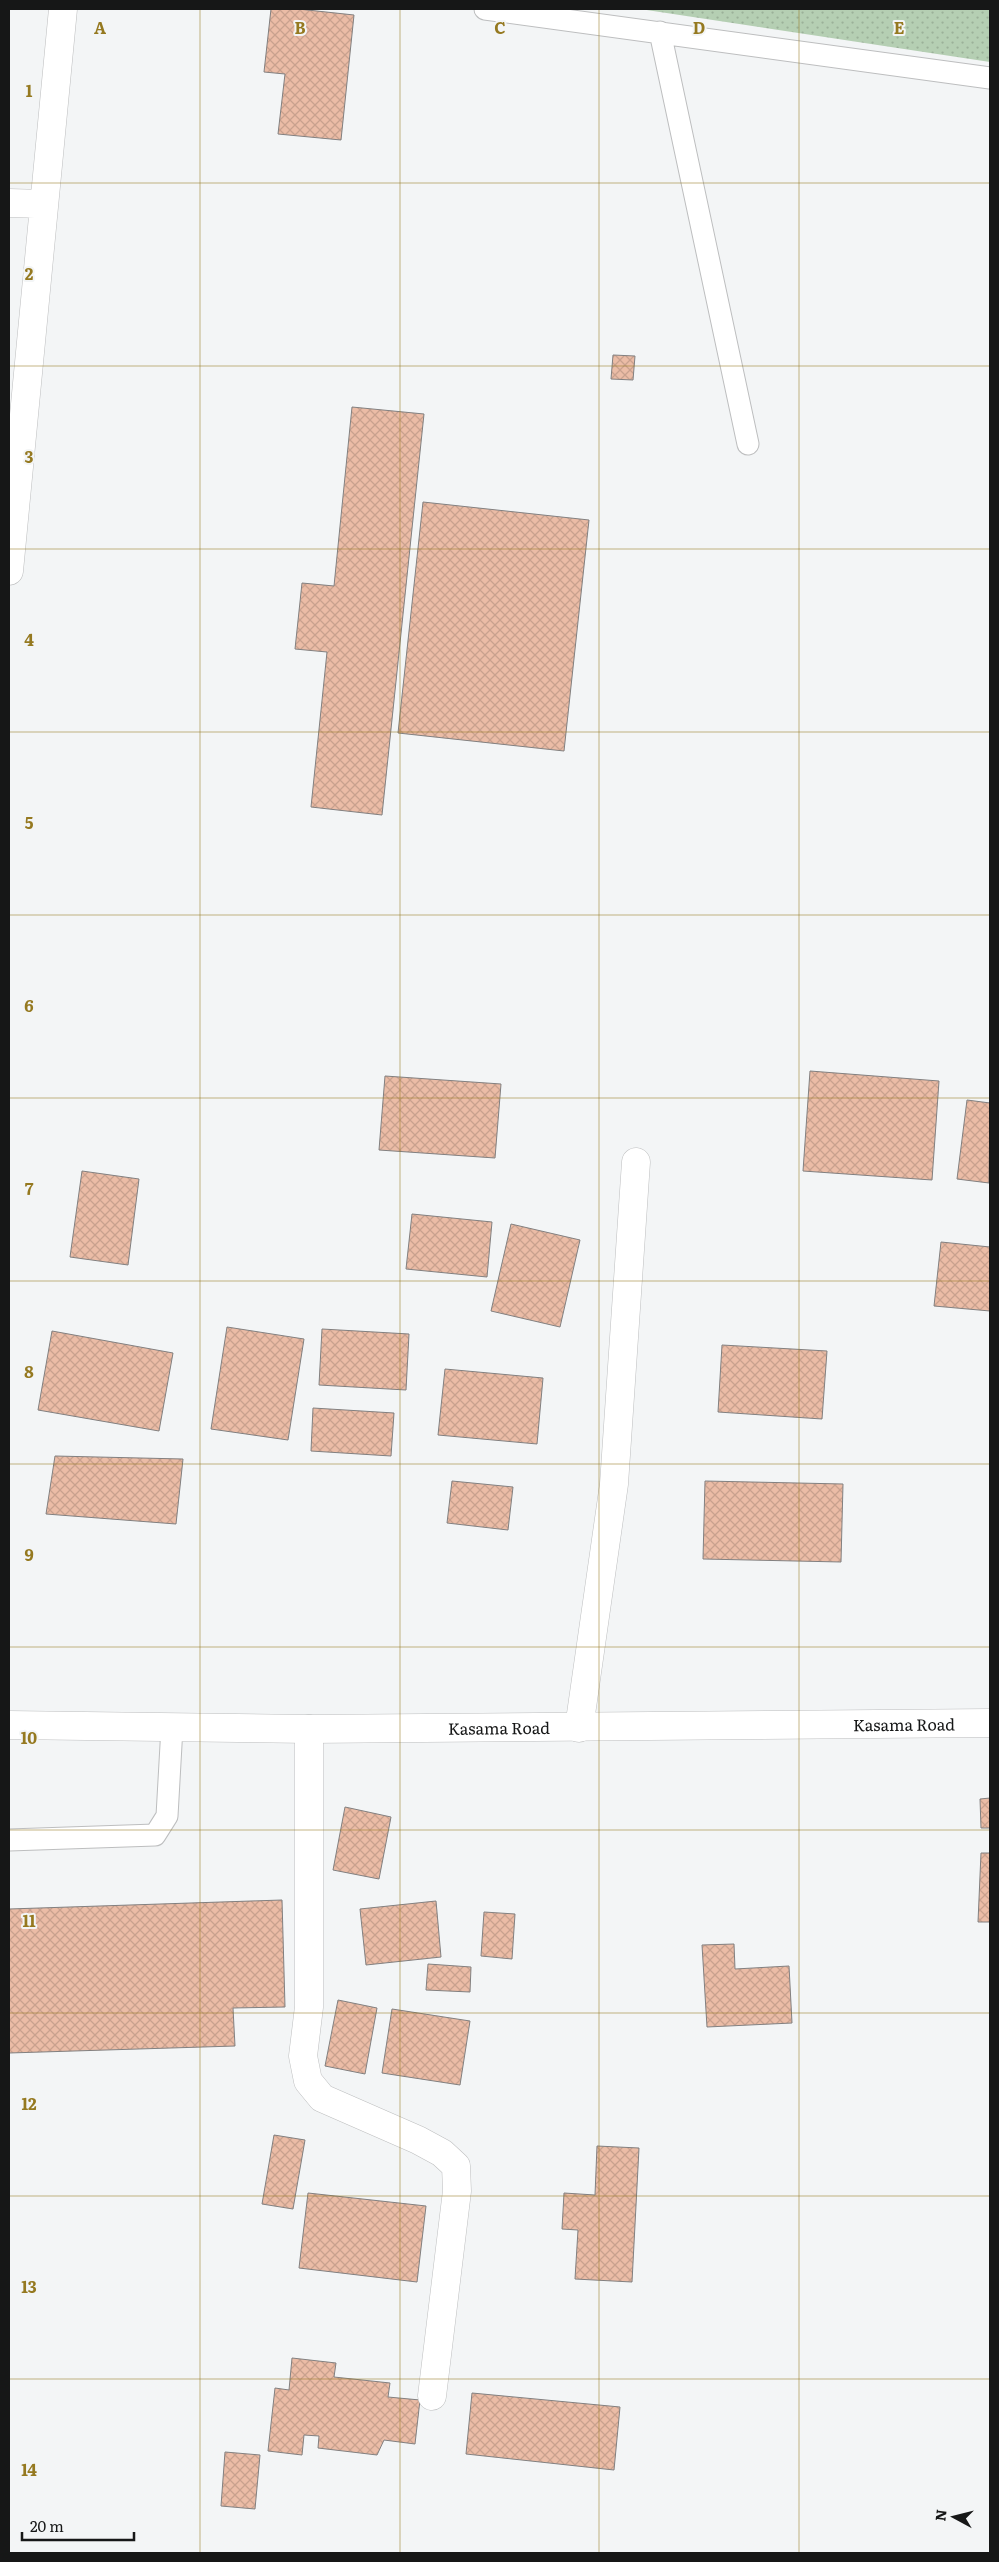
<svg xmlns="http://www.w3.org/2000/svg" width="999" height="2562" font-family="Literata,serif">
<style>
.park{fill:url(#park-dots)}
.building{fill:url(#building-cross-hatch);stroke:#828080}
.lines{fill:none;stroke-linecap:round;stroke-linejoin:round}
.lane-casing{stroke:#bdbebf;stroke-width:23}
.street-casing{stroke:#bdbebf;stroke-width:29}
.secondary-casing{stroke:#bdbebf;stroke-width:29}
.lane{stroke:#fff;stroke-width:21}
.street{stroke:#fff;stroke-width:28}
.secondary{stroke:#fff;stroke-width:28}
.grid{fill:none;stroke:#957920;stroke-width:1;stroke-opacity:0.55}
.labels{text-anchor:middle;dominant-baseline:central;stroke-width:4;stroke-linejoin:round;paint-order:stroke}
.street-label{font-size:16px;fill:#161717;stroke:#f3f5f6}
.grid-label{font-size:16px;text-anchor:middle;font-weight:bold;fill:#957920;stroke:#f3f5f6;stroke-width:4;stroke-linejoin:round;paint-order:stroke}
</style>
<defs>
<pattern id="park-dots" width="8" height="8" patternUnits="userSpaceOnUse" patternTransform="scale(1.25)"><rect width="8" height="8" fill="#b5cfb3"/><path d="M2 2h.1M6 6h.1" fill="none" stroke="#9bb199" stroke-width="1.8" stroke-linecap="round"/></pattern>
<pattern id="building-cross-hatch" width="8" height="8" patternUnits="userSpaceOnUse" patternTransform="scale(1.25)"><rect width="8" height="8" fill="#ebbca6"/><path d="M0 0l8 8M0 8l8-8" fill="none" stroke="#c9a18e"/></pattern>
</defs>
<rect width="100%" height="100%" fill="#f3f5f6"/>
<path class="park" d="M640,9H990V62Z"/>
<path class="building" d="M271,9H298L354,15L341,140L278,134L285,74L264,72Z
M613,355L635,356L633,380L611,379Z
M352,407L424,414L382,815L311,807L327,652L295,649L302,583L334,586Z
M423,502L589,520L564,751L398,733Z
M810,1071L939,1081L932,1180L803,1171Z
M385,1076L501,1084L495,1158L379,1150Z
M967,1100L990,1103L989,1183L957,1179Z
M82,1171L139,1179L128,1265L70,1257Z
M412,1214L492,1222L487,1277L406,1269Z
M511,1224L580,1240L560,1327L491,1311Z
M941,1242L990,1247V1311L934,1306Z
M227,1327L304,1339L288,1440L211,1429Z
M322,1329L409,1334L406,1390L319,1385Z
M52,1331L173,1353L159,1431L38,1410Z
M722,1345L827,1351L822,1419L718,1412Z
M445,1369L543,1378L537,1444L438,1435Z
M313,1408L394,1413L391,1456L311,1451Z
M55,1456L183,1459L176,1524L46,1514Z
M452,1481L513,1487L508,1530L447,1523Z
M705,1481L843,1484L841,1562L703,1559Z
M990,1798V1828H981L980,1799Z
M345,1807L391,1817L379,1879L333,1870Z
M981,1853H990V1922H978Z
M282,1900L285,2007L233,2008L235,2046L9,2053V1909Z
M436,1901L441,1957L366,1965L360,1909Z
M484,1912L515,1914L512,1959L481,1956Z
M734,1944L735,1969L789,1966L792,2023L707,2027L702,1945Z
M428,1964L471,1967L470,1992L426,1990Z
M338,2000L377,2008L365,2074L325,2066Z
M392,2009L470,2021L460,2085L382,2073Z
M274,2135L305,2140L293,2209L262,2204Z
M597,2146L639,2148L632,2282L575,2279L578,2230L562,2229L564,2193L595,2195Z
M308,2193L426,2206L417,2282L299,2268Z
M292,2358L336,2363L334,2377L390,2383L388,2397L420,2400L415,2444L384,2440L377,2455L318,2448L319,2436L304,2435L302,2455L268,2451L275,2388L289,2390Z
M472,2393L620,2407L614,2470L466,2454Z
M225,2452L260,2455L255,2509L221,2506Z"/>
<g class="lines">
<defs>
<path id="lane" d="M485,9L990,78
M660,32L748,444
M9,1840L155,1835L167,1816L172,1727"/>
<path id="street" d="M9,203L44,204
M9,571L63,9
M579,1728L614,1484L636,1162
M309,1729V2007L303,2056L308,2081L322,2098L418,2140L442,2153L456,2166L457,2191L432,2396"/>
<g id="secondary">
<path id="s1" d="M9,1725L309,1729L990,1723"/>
</g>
</defs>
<use href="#lane" class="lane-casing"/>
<use href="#street" class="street-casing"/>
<use href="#secondary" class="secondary-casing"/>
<use href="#lane" class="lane"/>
<use href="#street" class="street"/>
<use href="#secondary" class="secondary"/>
</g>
<path class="grid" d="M200,9V2553M400,9V2553M599,9V2553M799,9V2553M9,183H990M9,366H990M9,549H990M9,732H990M9,915H990M9,1098H990M9,1281H990M9,1464H990M9,1647H990M9,1830H990M9,2013H990M9,2196H990M9,2379H990"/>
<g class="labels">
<g class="street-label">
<text stroke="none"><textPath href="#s1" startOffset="895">Kasama Road</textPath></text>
<text stroke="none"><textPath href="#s1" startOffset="490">Kasama Road</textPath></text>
</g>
</g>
<g class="grid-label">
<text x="100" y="34">A</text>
<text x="300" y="34">B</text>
<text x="500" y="34">C</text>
<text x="699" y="34">D</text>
<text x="899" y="34">E</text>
<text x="29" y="97">1</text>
<text x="29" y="280">2</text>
<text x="29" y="463">3</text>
<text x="29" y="646">4</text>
<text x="29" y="829">5</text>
<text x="29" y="1012">6</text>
<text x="29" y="1195">7</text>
<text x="29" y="1378">8</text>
<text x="29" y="1561">9</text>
<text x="29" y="1744">10</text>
<text x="29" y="1927">11</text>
<text x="29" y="2110">12</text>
<text x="29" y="2293">13</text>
<text x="29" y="2476">14</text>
</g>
<rect width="999" height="2562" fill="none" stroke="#161717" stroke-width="20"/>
<g transform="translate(954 2517) rotate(277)" stroke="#f3f5f6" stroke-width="4" paint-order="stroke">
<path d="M0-4L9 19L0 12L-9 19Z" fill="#161717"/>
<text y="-8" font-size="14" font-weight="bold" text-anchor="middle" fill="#161717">N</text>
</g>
<path d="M22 2532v8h112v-8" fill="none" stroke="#161717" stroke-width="2.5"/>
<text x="30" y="2532" font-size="15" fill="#161717" stroke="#f3f5f6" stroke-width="4" paint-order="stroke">20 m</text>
</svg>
